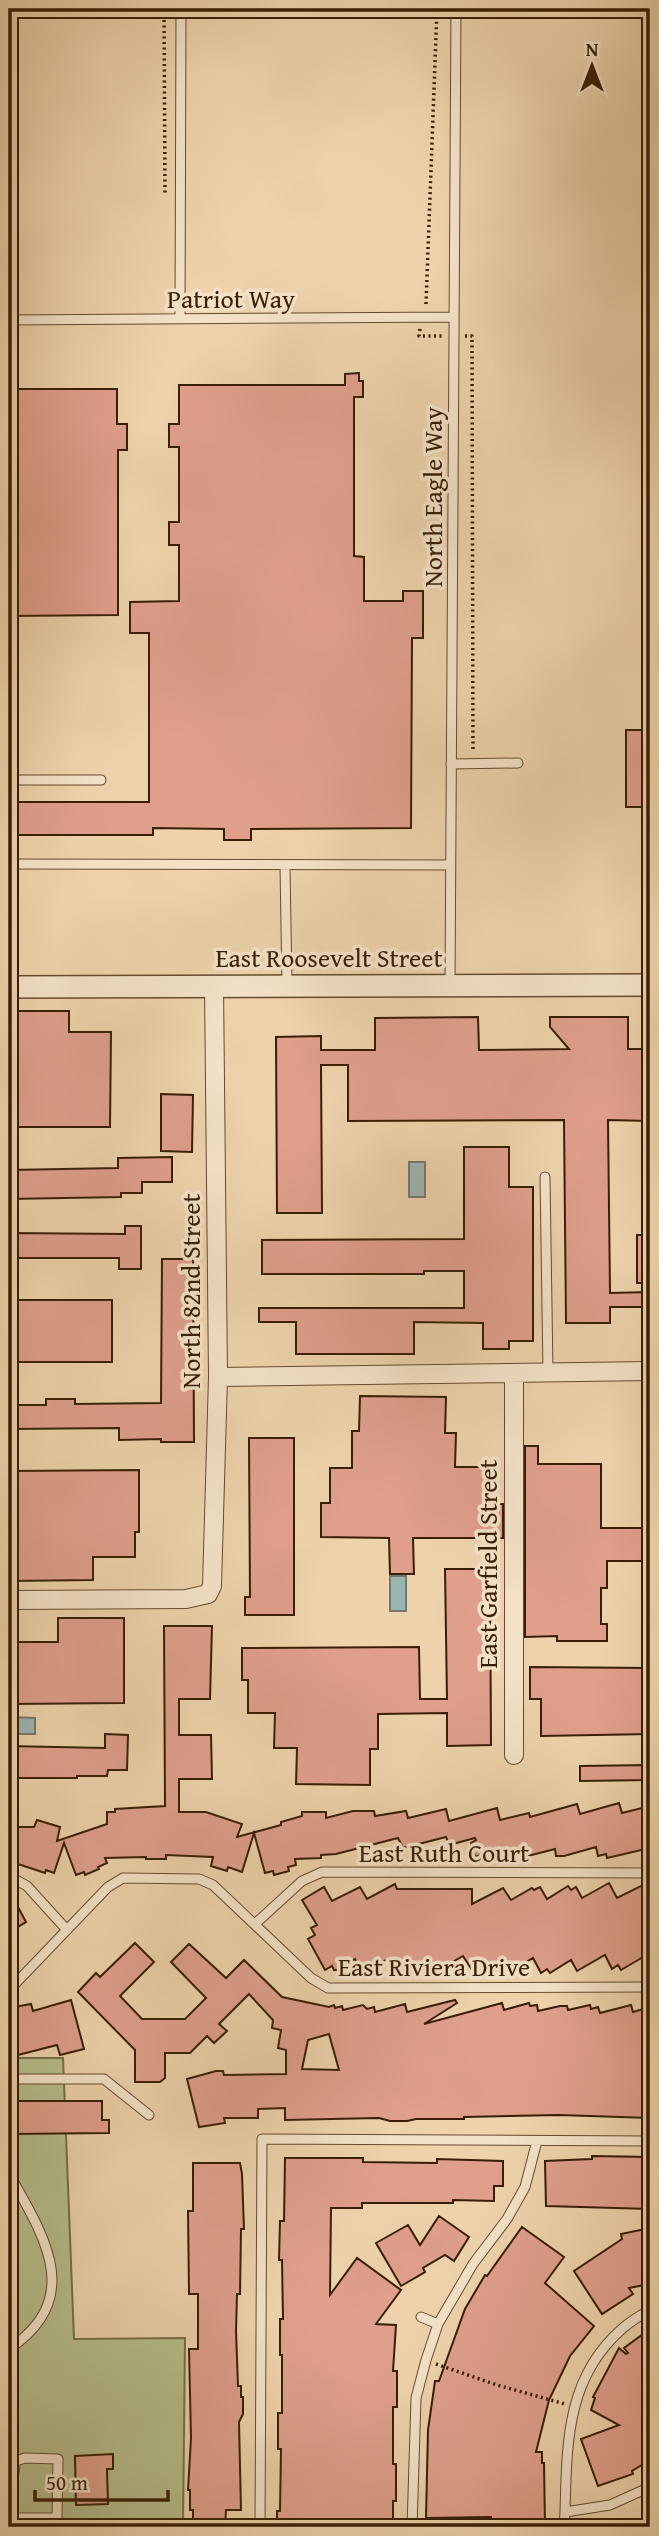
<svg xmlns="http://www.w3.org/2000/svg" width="659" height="2536" font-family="'Gentium Book Plus',serif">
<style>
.green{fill:#b5bd8b;stroke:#766e48;stroke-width:2}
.water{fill:#9cb5b3;stroke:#74796d;stroke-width:2}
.building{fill:#df9f8b;stroke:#381e04;stroke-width:2;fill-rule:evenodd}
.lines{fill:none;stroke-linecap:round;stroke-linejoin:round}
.service-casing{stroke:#654b2e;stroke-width:11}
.minor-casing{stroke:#654b2e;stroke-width:20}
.tertiary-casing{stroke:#654b2e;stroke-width:24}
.path{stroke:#381e04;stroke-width:3.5;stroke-dasharray:2 3.5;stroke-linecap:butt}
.service{stroke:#f3e2c8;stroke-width:9}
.minor{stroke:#f3e2c8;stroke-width:18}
.tertiary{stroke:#f3e2c8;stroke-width:21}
.labels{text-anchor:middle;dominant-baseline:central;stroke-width:7;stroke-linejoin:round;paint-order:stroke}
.street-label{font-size:26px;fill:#381e04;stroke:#f3e2c8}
</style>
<rect width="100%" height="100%" fill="#edd2ab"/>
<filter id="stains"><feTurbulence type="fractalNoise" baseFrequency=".00286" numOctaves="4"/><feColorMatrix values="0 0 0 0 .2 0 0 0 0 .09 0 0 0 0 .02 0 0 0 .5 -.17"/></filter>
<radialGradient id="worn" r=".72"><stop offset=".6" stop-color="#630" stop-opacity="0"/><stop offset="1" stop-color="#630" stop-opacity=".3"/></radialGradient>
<path class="green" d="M9,2058H63L74,2339L185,2338L183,2527H9Z"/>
<path class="water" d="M409,1162H425V1197H409Z
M390,1576H406V1611H390Z
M9,1717L35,1718V1734H9Z"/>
<path class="building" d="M359,373V381H363V397H354V556L364,557V601H403V591H423V638H412L411,828L251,829V840H224V829L153,828V835H9V802H149V633H130V602L179,601V545H169V522H179V447H169V424H179V385H345V374Z
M9,389H117V424H127V450H118V615L9,616Z
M626,730H650V807H626Z
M9,1011H69V1032H111L110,1127H9Z
M478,1017L479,1050L569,1049L550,1027V1017H628V1049H650V1121L608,1120L610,1293L650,1292V1307H610V1323H566L564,1120L348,1121V1065H321L322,1213H277L276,1037L321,1036V1050H375V1018Z
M161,1094L193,1095L192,1152L161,1151Z
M464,1147H509V1187H533V1341H509V1349H483V1323L414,1322V1354H296V1322H259V1308H464V1271H424V1274H262V1240L464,1239Z
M172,1157V1182H142V1193H121V1197L9,1199V1170L118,1168V1158Z
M125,1226H141V1269H119V1258H9V1233L125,1234Z
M637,1235H650V1283H637Z
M193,1248L194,1442H161V1439L119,1440V1428L9,1429V1405H46V1399H75V1404L161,1403L162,1259H182Z
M9,1300H112V1362H9Z
M360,1396L446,1397L445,1433H456L455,1467H485V1504H503V1538H413L414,1574H390L389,1538L321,1537V1503H330V1468H352V1431H359Z
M249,1438H294V1615H245V1597H250Z
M525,1446H538V1464H601V1528H650V1561H607V1588H601V1624H607V1641H557V1636L525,1637Z
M139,1470V1532H135V1557H93V1580L9,1581V1471Z
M445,1569H490L491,1745L447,1746V1713L378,1714V1749H370V1785L296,1784L297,1748H274L275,1713H248V1680H242V1648L419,1647L420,1699H447Z
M58,1618H124V1703L9,1704V1642H58Z
M164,1626H212L210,1699H179V1735H211L212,1779H179V1812H206L242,1824L237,1837L281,1825V1822L302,1816V1812H326V1818L353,1811H374L375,1816L406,1811L408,1818L446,1809L449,1821L497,1808L500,1820L529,1813L530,1817L577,1804L580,1814L619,1803L622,1813L650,1806V1848L607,1858L606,1854L598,1856L596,1847L564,1856H556L555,1849L524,1857V1854L516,1856L514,1850L485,1858L484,1854L475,1857L471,1843L476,1840L475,1838L449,1845L446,1837L403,1848L398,1838L336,1854L321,1855V1858L295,1859L296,1865L288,1867L289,1871L274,1875L273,1871L265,1873L254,1833L242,1872L228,1867L227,1871L211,1866L213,1857L166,1855V1859H146V1857L105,1858L107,1863L98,1867L99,1869L85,1875L84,1872L76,1875L64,1843L54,1873L46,1870L45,1873L9,1861V1827H34L37,1820L60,1827L57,1841L107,1824V1812H115V1809L165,1806Z
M530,1667L650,1668V1734L541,1736V1699H530Z
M105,1734L128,1735L127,1770H108L107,1776H77V1778H9V1746L105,1748Z
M650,1765V1780L580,1781V1766Z
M609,1883L617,1898L641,1886L643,1889L650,1885V1953L621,1970L618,1965L612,1969L605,1955L577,1971L571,1960L550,1973L547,1969L541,1973L533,1958L513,1970L512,1967L505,1971L500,1962L481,1973L478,1967L472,1970L463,1956L435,1972L400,1973L389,1958L369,1970L368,1967L361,1971L355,1959L338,1970H334L332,1966L325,1970L308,1939L315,1935L311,1928L317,1925L302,1900L324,1887L332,1901L360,1887L367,1899L395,1884L397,1889H472V1904L503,1888L511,1900L532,1888L534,1890L540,1887L547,1899L568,1886L571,1890L576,1887L582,1898Z
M9,1890L26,1922L9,1932Z
M135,1943L154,1962L120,1996L142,2019H185L206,1998L171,1962L189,1944L226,1978L244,1960L282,1997L329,2007L334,2005L335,2008L342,2006L343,2010L363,2005L367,2009L374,2007L375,2012L405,2004L407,2012L455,2000L457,2003L424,2024L502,2003L504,2010L529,2003L530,2006L537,2005L538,2011L560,2006H567L568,2010L590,2005L591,2009L598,2007L600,2013L631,2005L633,2012L650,2007V2118L559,2115L464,2117V2119H416L407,2121H390L379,2118L285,2120V2108L258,2109V2118H224L225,2123L199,2127L187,2079L216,2071H223L224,2075L286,2074V2050L278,2048L281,2030L272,2028L273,2020L249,1994L219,2024L227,2031L214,2043L207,2036L190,2053H165V2078L160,2082H135V2050L78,1992L96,1973L100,1977ZM329,2034L339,2070L302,2069L308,2040Z
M71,2000L84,2049L60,2055L57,2045L18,2055L16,2047L9,2049V2008L31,2004L33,2011Z
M9,2101H102V2120H109V2133L9,2134Z
M592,2156L650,2157V2209L546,2206L545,2161L592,2159Z
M285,2158H363V2162L437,2163V2159L503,2161V2186H494V2201L453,2200V2203H362V2208H331L330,2295L357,2258L401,2290L376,2324L396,2325L393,2371H397V2407H393V2464H396V2501H393V2527H277V2511H280L281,2449H278V2413H282V2355H280V2319H283L282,2260H279L280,2221H284Z
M193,2163H240L242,2174L244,2229H241L240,2294H237L236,2331L238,2386H241V2397H243V2414L239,2422L241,2510H226L225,2527H193V2510H190V2490H188L191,2438L189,2349H198V2294H189L188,2211H193Z
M439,2216L469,2237L454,2261L445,2255L423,2268L425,2272L401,2286L376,2243L408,2225L420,2245Z
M522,2227L564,2257L545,2283L594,2326L570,2356L549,2400L536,2452H542V2463H544L545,2525L544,2527H491V2517L426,2518L428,2430L435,2381H439L465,2309L485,2275L487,2276Z
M650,2228V2284L629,2288L633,2294L602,2314L574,2271L622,2239L621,2234Z
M650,2329V2460L632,2471L633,2474L598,2486L581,2439L619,2425L591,2410L595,2398L593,2397L619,2348L626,2354L628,2353L624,2348Z
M113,2454V2469H107L108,2504L76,2505L75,2456Z"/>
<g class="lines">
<defs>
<path id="service" d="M180,319L181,9
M9,320L454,317
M451,764L518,763
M9,780H101
M9,864L450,865
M285,866L287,985
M450,985L456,9
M545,1177L548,1372
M9,1876L27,1886L67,1930
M255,1924L302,1881L322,1872L650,1873
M9,1986L15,1984L108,1887L123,1878L199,1879L213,1885L311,1978L328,1988L650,1987
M9,2079H104L149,2115
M9,2174C44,2236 85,2298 9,2349
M421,2317L438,2324
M9,2450L15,2467L9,2499
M565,2512C567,2443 566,2377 623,2328C631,2321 641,2315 650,2310
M9,2514L15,2518H57L58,2459L25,2458L13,2462
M260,2527L262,2139L650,2141
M412,2527L416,2398L426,2360L438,2324L473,2264L507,2219L525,2187L537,2141
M564,2527L565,2512L610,2505L650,2487"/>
<path id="minor" d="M514,1373V1755
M218,1377L650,1371
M9,1600L186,1599L208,1594L212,1586L218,1377L214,985"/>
<path id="tertiary" d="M9,987L650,985"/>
</defs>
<use href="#service" class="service-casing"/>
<use href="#minor" class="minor-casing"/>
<use href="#tertiary" class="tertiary-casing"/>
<path class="path" d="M164,9L165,195
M426,304L437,9
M420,329L419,336H443
M465,336H472L473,751
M436,2364L497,2385L565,2404"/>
<use href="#service" class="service"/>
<use href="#minor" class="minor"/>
<use href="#tertiary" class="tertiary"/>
</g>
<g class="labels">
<g class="street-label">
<text x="231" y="298">Patriot Way</text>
<text transform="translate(432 497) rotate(-90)">North Eagle Way</text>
<text x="329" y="957">East Roosevelt Street</text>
<text transform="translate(190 1291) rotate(-90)">North 82nd Street</text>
<text transform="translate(487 1564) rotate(-90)">East Garfield Street</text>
<text x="444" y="1852">East Ruth Court</text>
<text x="434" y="1966">East Riviera Drive</text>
</g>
</g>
<rect width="659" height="2536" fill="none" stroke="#edd2ab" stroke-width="35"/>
<rect x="10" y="10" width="638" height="2515" fill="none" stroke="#381e04" stroke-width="3.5"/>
<rect x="18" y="18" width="624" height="2501" fill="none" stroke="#381e04" stroke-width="2"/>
<g transform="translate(592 66)" stroke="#f3e2c8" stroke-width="5" paint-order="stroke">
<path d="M0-5L12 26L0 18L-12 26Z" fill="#381e04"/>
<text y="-10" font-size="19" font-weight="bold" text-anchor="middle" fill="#381e04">N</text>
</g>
<path d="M35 2490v10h133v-10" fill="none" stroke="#381e04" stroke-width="3.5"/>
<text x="46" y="2490" font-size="21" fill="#381e04" stroke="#f3e2c8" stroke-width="5" paint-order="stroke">50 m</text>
<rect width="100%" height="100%" filter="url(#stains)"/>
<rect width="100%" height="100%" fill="url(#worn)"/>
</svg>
